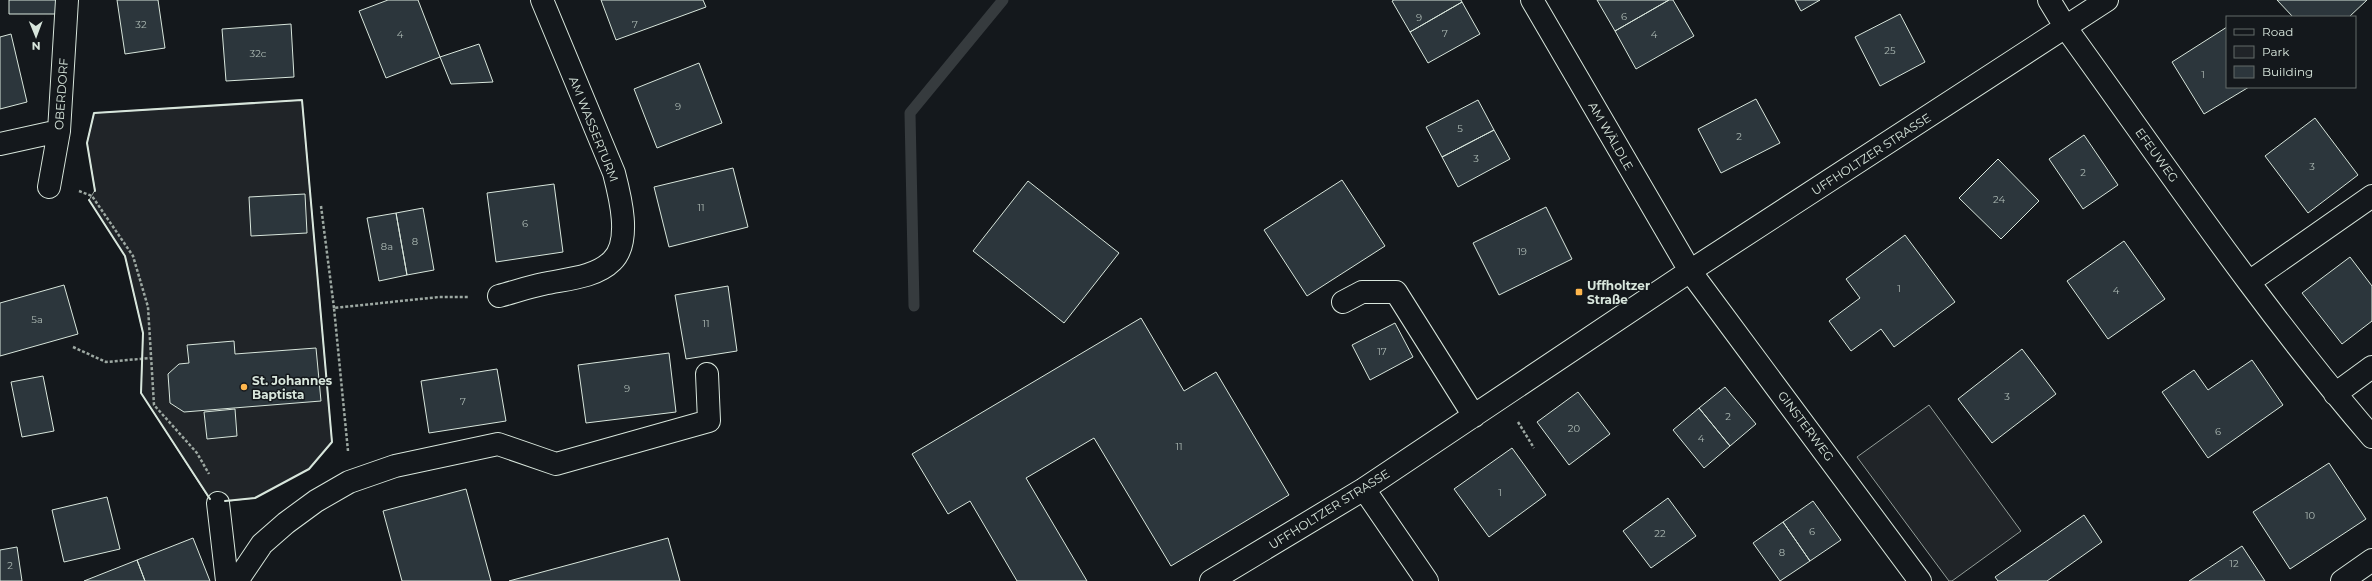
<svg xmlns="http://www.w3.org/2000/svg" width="2372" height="581" font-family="Montserrat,sans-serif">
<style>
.green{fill:#202428;stroke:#939e99}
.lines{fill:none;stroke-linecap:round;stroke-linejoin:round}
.stream{stroke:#363b3e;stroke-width:11}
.building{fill:#2c363c;stroke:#d8e6dc}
.minor-casing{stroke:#d8e6dc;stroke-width:24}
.path{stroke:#9da8a2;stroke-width:2.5;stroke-dasharray:3 2;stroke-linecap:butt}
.minor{stroke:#14181c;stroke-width:22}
.wall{stroke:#d8e6dc;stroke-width:2}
.poi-dot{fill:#ffb74d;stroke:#14181c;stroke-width:1.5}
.labels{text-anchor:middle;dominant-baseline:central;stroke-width:3;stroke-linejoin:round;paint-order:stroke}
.number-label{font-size:10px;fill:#adbab4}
.street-label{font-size:12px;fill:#d8e6dc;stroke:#14181c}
.poi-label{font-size:12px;font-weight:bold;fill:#d8e6dc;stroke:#14181c;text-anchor:start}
</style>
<rect width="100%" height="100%" fill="#14181c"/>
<path class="green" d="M302,100L332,442L309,469L255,498L212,503L141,393L143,333L125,256L89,200L95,190L87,143L94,113Z
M1929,405L2021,531L1952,581H1949L1857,457Z"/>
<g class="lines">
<path class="stream" d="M914,306L910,113L1003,0"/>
</g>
<path class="building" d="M9,0H56V14H9Z
M117,0H158L165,48L125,54Z
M388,0H418L440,57L386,78L359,11Z
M601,0H703L706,7L616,40Z
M1394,0H1461L1462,2L1410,32L1392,1Z
M1597,0H1669L1615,31Z
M1669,0H1673L1694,36L1636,69L1615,31Z
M1795,0H1820L1801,11Z
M2277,0H2367L2349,17H2293Z
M1462,2L1480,34L1428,63L1410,32Z
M1900,14L1925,62L1880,86L1855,37Z
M291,24L294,77L226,81L222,29Z
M2227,27V87H2249L2204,114L2172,62Z
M11,34L27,102L0,109V37Z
M479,44L493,82L451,84L440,57Z
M699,63L722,123L657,148L634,89Z
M1756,99L1780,143L1721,173L1698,129Z
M1478,100L1494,130L1442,157L1426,127Z
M2315,118L2358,175L2308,213L2265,156Z
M1494,130L1510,159L1458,187L1442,157Z
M2084,135L2118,185L2083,209L2049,159Z
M1998,159L2039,201L2001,239L1959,198Z
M733,168L748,227L669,247L654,187Z
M1342,180L1385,246L1307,296L1264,230Z
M1028,181L1119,253L1064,323L973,251Z
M554,184L563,252L496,262L487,193Z
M305,194L307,233L251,236L249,197Z
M1546,207L1572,259L1499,295L1473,243Z
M423,208L434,270L407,275L396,213Z
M396,213L407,275L379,281L367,218Z
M1905,235L1955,302L1894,347L1881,329L1851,351L1829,321L1860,298L1846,279Z
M2124,241L2165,299L2108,339L2067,281Z
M2350,257L2372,286V321L2342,344L2302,293Z
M64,285L78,334L0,356V303Z
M728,286L737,351L686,359L675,295Z
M1141,318L1184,391L1216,372L1289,495L1171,566L1094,438L1026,478L1087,581H1017L970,501L948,514L912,454Z
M1395,323L1413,357L1370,380L1352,345Z
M234,341L235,354L316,348L321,401L184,412L170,403L168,374L179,364L189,363L187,345Z
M2022,349L2056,394L1992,443L1958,399Z
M669,353L676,412L586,423L578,365Z
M2252,360L2283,405L2208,458L2162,392L2194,370L2208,390Z
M497,369L506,421L429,433L421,381Z
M43,376L54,431L22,437L11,382Z
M1725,387L1756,424L1730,446L1699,408Z
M1578,392L1610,434L1569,465L1537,422Z
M1699,408L1730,446L1704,468L1673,430Z
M235,409L237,436L207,439L204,412Z
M1512,448L1546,495L1489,537L1454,489Z
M2329,463L2366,519L2290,569L2253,512Z
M466,489L491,581H402L383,511Z
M107,497L120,549L64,562L52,510Z
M1668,498L1696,536L1651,568L1623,531Z
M1813,501L1841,540L1810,561L1783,522Z
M2084,515L2102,542L2047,581H1998L1995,577Z
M1783,522L1810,561L1780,581L1753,543Z
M193,538L210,581H145L137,560Z
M668,538L680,581H509Z
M2242,546L2265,581H2189Z
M17,547L22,581H0V550Z
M137,560L145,581H84Z"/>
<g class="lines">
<defs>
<path id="minor" d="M1532,0L1690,271L1920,581
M2049,0L2066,28C2165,165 2261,308 2372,437
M0,144L59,131
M49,187L59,131L67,0
M2249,282L2372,196
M499,296C514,292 528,287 543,284C565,279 595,278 612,261C632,242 620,196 614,173L542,0
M1343,302L1362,292H1396L1474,416
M2335,394L2372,367
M1364,489L1427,581
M218,503L227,581
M237,581L262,544L286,523L316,501L349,482L395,466L498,444L556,464L709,421L707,374
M1211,581L1364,489L1690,271L2107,0
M2342,581L2372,560"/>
</defs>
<use href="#minor" class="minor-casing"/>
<path class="path" d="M79,191L92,196L133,256L148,307L154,405L197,453L209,474
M321,206L334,308
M73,347L106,362L150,358
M1518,422L1534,448
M348,451L334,308L439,297H468"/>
<use href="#minor" class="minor"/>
<path class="wall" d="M95,191L87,143L94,113L302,100L332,442L309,469L255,498L225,501
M89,200L125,256L143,333L141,393L210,499"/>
</g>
<g class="poi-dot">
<rect x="1575" y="288" width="8" height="8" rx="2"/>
<circle cx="244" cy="387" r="4"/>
</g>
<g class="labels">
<g class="number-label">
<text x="1624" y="16">6</text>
<text x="1419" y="17">9</text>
<text x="141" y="24">32</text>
<text x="635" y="24">7</text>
<text x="1445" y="33">7</text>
<text x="400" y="34">4</text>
<text x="1654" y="34">4</text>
<text x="1890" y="50">25</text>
<text x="258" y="53">32c</text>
<text x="2203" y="74">1</text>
<text x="678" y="106">9</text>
<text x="1460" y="128">5</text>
<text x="1739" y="136">2</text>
<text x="1476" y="158">3</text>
<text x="2312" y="166">3</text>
<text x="2083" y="172">2</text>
<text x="1999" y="199">24</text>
<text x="701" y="207">11</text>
<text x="525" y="223">6</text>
<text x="415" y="241">8</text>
<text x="387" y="246">8a</text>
<text x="1522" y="251">19</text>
<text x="1899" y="288">1</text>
<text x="2116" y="290">4</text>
<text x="37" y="319">5a</text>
<text x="706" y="323">11</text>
<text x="1382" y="351">17</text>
<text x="627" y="388">9</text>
<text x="2007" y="396">3</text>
<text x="463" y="401">7</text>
<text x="1728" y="416">2</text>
<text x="1574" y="428">20</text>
<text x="2218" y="431">6</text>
<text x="1701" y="438">4</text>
<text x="1179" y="446">11</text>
<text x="1500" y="492">1</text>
<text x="2310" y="515">10</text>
<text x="1812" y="531">6</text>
<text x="1660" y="533">22</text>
<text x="1782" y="552">8</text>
<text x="2234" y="563">12</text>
<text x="10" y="565">2</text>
</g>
<g class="street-label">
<text transform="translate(61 94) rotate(-86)">OBERDORF</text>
<text transform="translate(594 129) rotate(68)">AM WASSERTURM</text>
<text transform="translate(1611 136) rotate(60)">AM WÄLDLE</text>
<text transform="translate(1871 154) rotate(-33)">UFFHOLTZER STRASSE</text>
<text transform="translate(2157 155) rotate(54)">EFEUWEG</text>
<text transform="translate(1806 426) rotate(53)">GINSTERWEG</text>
<text transform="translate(1329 509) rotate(-32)">UFFHOLTZER STRASSE</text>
</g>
<g class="poi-label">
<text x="1587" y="285">Uffholtzer<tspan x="1587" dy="14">Straße</tspan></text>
<text x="252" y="380">St. Johannes<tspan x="252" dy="14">Baptista</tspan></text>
</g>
</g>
<rect x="2226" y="16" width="130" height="72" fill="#14181c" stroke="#626a69"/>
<rect x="2234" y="29" width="20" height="6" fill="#14181c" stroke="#626a69"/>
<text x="2262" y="36" font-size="12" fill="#d8e6dc">Road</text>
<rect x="2234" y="46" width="20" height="12" fill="#202428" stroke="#626a69"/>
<text x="2262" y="56" font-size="12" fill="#d8e6dc">Park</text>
<rect x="2234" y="66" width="20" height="12" fill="#2c363c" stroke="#626a69"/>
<text x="2262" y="76" font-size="12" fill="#d8e6dc">Building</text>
<g transform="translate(36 36) rotate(179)" stroke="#14181c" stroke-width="3" paint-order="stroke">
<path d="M0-3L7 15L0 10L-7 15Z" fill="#d8e6dc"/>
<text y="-6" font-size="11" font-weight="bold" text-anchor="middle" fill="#d8e6dc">N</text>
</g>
</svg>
